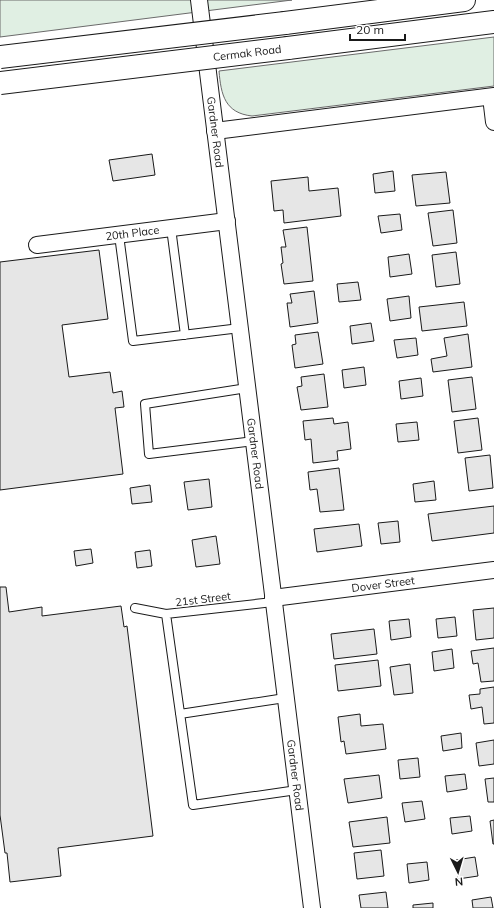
<svg xmlns="http://www.w3.org/2000/svg" width="494" height="908" font-family="Mulish,sans-serif">
<style>
.green{fill:#e0efe3;stroke:#6a6a6a}
.building{fill:#e6e6e6;stroke:#1a1a1a}
.lines{fill:none;stroke-linecap:round;stroke-linejoin:round}
.lane-casing{stroke:#1a1a1a;stroke-width:10}
.street-casing{stroke:#1a1a1a;stroke-width:18}
.primary-casing{stroke:#1a1a1a;stroke-width:24}
.lane{stroke:#fff;stroke-width:8}
.street{stroke:#fff;stroke-width:16}
.primary{stroke:#fff;stroke-width:22}
.primary-bridge-casing{stroke:#1a1a1a;stroke-width:24;stroke-linecap:butt}
.primary-bridge{stroke:#fff;stroke-width:22}
.labels{text-anchor:middle;dominant-baseline:central;stroke-width:3;stroke-linejoin:round;paint-order:stroke}
.street-label{font-size:11px;fill:#1a1a1a;stroke:#fff}
</style>
<rect width="100%" height="100%" fill="#fff"/>
<path class="green" d="M0,0H292L0,37Z
M494,37V86L252,116C225,113 221,95 219,71Z"/>
<path class="building" d="M152,154L155,175L113,181L109,160Z
M393,171L395,191L375,193L373,174Z
M446,172L450,203L416,206L412,175Z
M308,177L309,191L338,188L341,216L284,223L283,210L274,211L271,181Z
M453,210L457,243L433,246L428,213Z
M400,214L402,230L381,233L378,216Z
M307,227L313,281L284,284L281,264L283,263L281,247H286L283,230Z
M99,250L108,319L62,325L69,377L110,372L113,393L122,391L124,407L115,408L123,474L0,490V262Z
M456,252L460,284L436,287L432,255Z
M409,254L412,274L390,277L388,257Z
M358,282L361,300L339,302L337,284Z
M314,291L318,323L290,327L287,303H292L290,294Z
M409,296L411,318L390,321L387,299Z
M464,302L467,326L422,331L419,307Z
M371,323L374,341L352,344L350,326Z
M318,332L323,364L295,368L292,345L296,344L295,335Z
M468,334L472,367L433,372L431,359L447,356L444,338Z
M416,338L418,355L397,358L394,340Z
M364,367L366,385L344,388L342,370Z
M324,374L328,407L301,410L297,387L302,386L301,377Z
M472,377L476,409L452,412L448,380Z
M421,378L423,396L401,399L399,381Z
M333,418L334,424L348,422L351,449L337,451L338,460L313,463L311,439L305,440L303,421Z
M478,418L482,450L458,453L454,421Z
M417,422L419,440L398,442L396,424Z
M490,455L493,488L469,491L465,458Z
M339,468L344,510L320,512L317,489L310,490L308,472Z
M209,479L212,507L188,510L184,482Z
M434,481L436,500L415,502L413,484Z
M150,485L152,502L132,504L130,488Z
M494,506V533L432,541L428,514Z
M398,521L400,542L381,544L378,523Z
M359,524L362,546L317,552L314,529Z
M216,536L220,564L196,567L192,540Z
M91,549L93,563L76,566L74,551Z
M150,550L152,566L137,568L135,552Z
M0,587H6L9,612L42,607V616L121,606L124,627L127,626L153,836L58,848L61,876L10,882L7,853H5L0,815Z
M494,608V638L476,640L473,610Z
M455,617L457,636L438,638L436,619Z
M409,619L411,637L391,640L389,621Z
M374,629L377,654L334,659L331,634Z
M494,648V681L481,682L478,663L473,664L471,651Z
M452,649L454,668L434,671L432,652Z
M378,660L381,686L338,691L335,665Z
M410,664L413,693L394,695L390,667Z
M494,687V723L484,724L482,707L471,709L469,695L480,694V689Z
M360,714L361,726L383,724L386,749L346,754L344,741L341,742L338,717Z
M461,733L462,748L443,751L441,736Z
M494,740V764L479,766L476,743Z
M418,758L420,777L400,779L398,760Z
M465,774L467,789L447,792L445,776Z
M379,775L382,798L348,803L344,779Z
M494,778V802H488L485,779Z
M422,801L425,819L405,822L402,803Z
M470,816L472,831L452,834L450,818Z
M387,817L390,843L353,847L349,822Z
M494,820V844H493L490,821Z
M381,850L384,876L357,879L354,853Z
M475,857L478,876L458,879L456,860Z
M427,862L429,880L409,883L407,864Z
M386,892L388,908H361L359,895Z
M491,897L493,908H473L472,900Z
M433,903V908H413V905Z"/>
<g class="lines">
<defs>
<path id="lane" d="M171,228L185,335
M119,235L133,341L240,328
M247,388L145,404L149,454L254,441
M135,608L166,614L273,602
M166,614L193,805L297,790
M180,714L285,698"/>
<g id="street">
<path id="s1" d="M199,0L312,908"/>
<path d="M491,97L494,122"/>
<path d="M215,131L494,96"/>
<path id="s2" d="M37,245L227,221"/>
<path id="s3" d="M273,598L494,570"/>
</g>
<path id="primary" d="M285,23L464,0
M288,48L494,22"/>
</defs>
<use href="#lane" class="lane-casing"/>
<use href="#street" class="street-casing"/>
<use href="#primary" class="primary-casing"/>
<use href="#lane" class="lane"/>
<use href="#street" class="street"/>
<use href="#primary" class="primary"/>
<defs>
<g id="primary-bridge">
<path d="M0,57L285,23"/>
<path id="s4" d="M0,83L288,48"/>
</g>
</defs>
<use href="#primary-bridge" class="primary-bridge-casing"/>
<use href="#primary-bridge" class="primary-bridge"/>
</g>
<g class="labels">
<g class="street-label">
<text stroke="none"><textPath href="#s4" startOffset="249">Cermak Road</textPath></text>
<text stroke="none"><textPath href="#s1" startOffset="133">Gardner Road</textPath></text>
<text stroke="none"><textPath href="#s2" startOffset="96">20th Place</textPath></text>
<text stroke="none"><textPath href="#s1" startOffset="457">Gardner Road</textPath></text>
<text stroke="none"><textPath href="#s3" startOffset="111">Dover Street</textPath></text>
<text transform="translate(203 599) rotate(-7)">21st Street</text>
<text stroke="none"><textPath href="#s1" startOffset="781">Gardner Road</textPath></text>
</g>
</g>
<g transform="translate(458 872) rotate(175)" stroke="#ffffff" stroke-width="3" paint-order="stroke">
<path d="M0-3L7 15L0 10L-7 15Z" fill="#1a1a1a"/>
<text y="-6" font-size="11" font-weight="bold" text-anchor="middle" fill="#1a1a1a">N</text>
</g>
<path d="M350 34v6h55v-6" fill="none" stroke="#1a1a1a" stroke-width="2"/>
<text x="356" y="34" font-size="12" fill="#1a1a1a" stroke="#ffffff" stroke-width="3" paint-order="stroke">20 m</text>
</svg>
